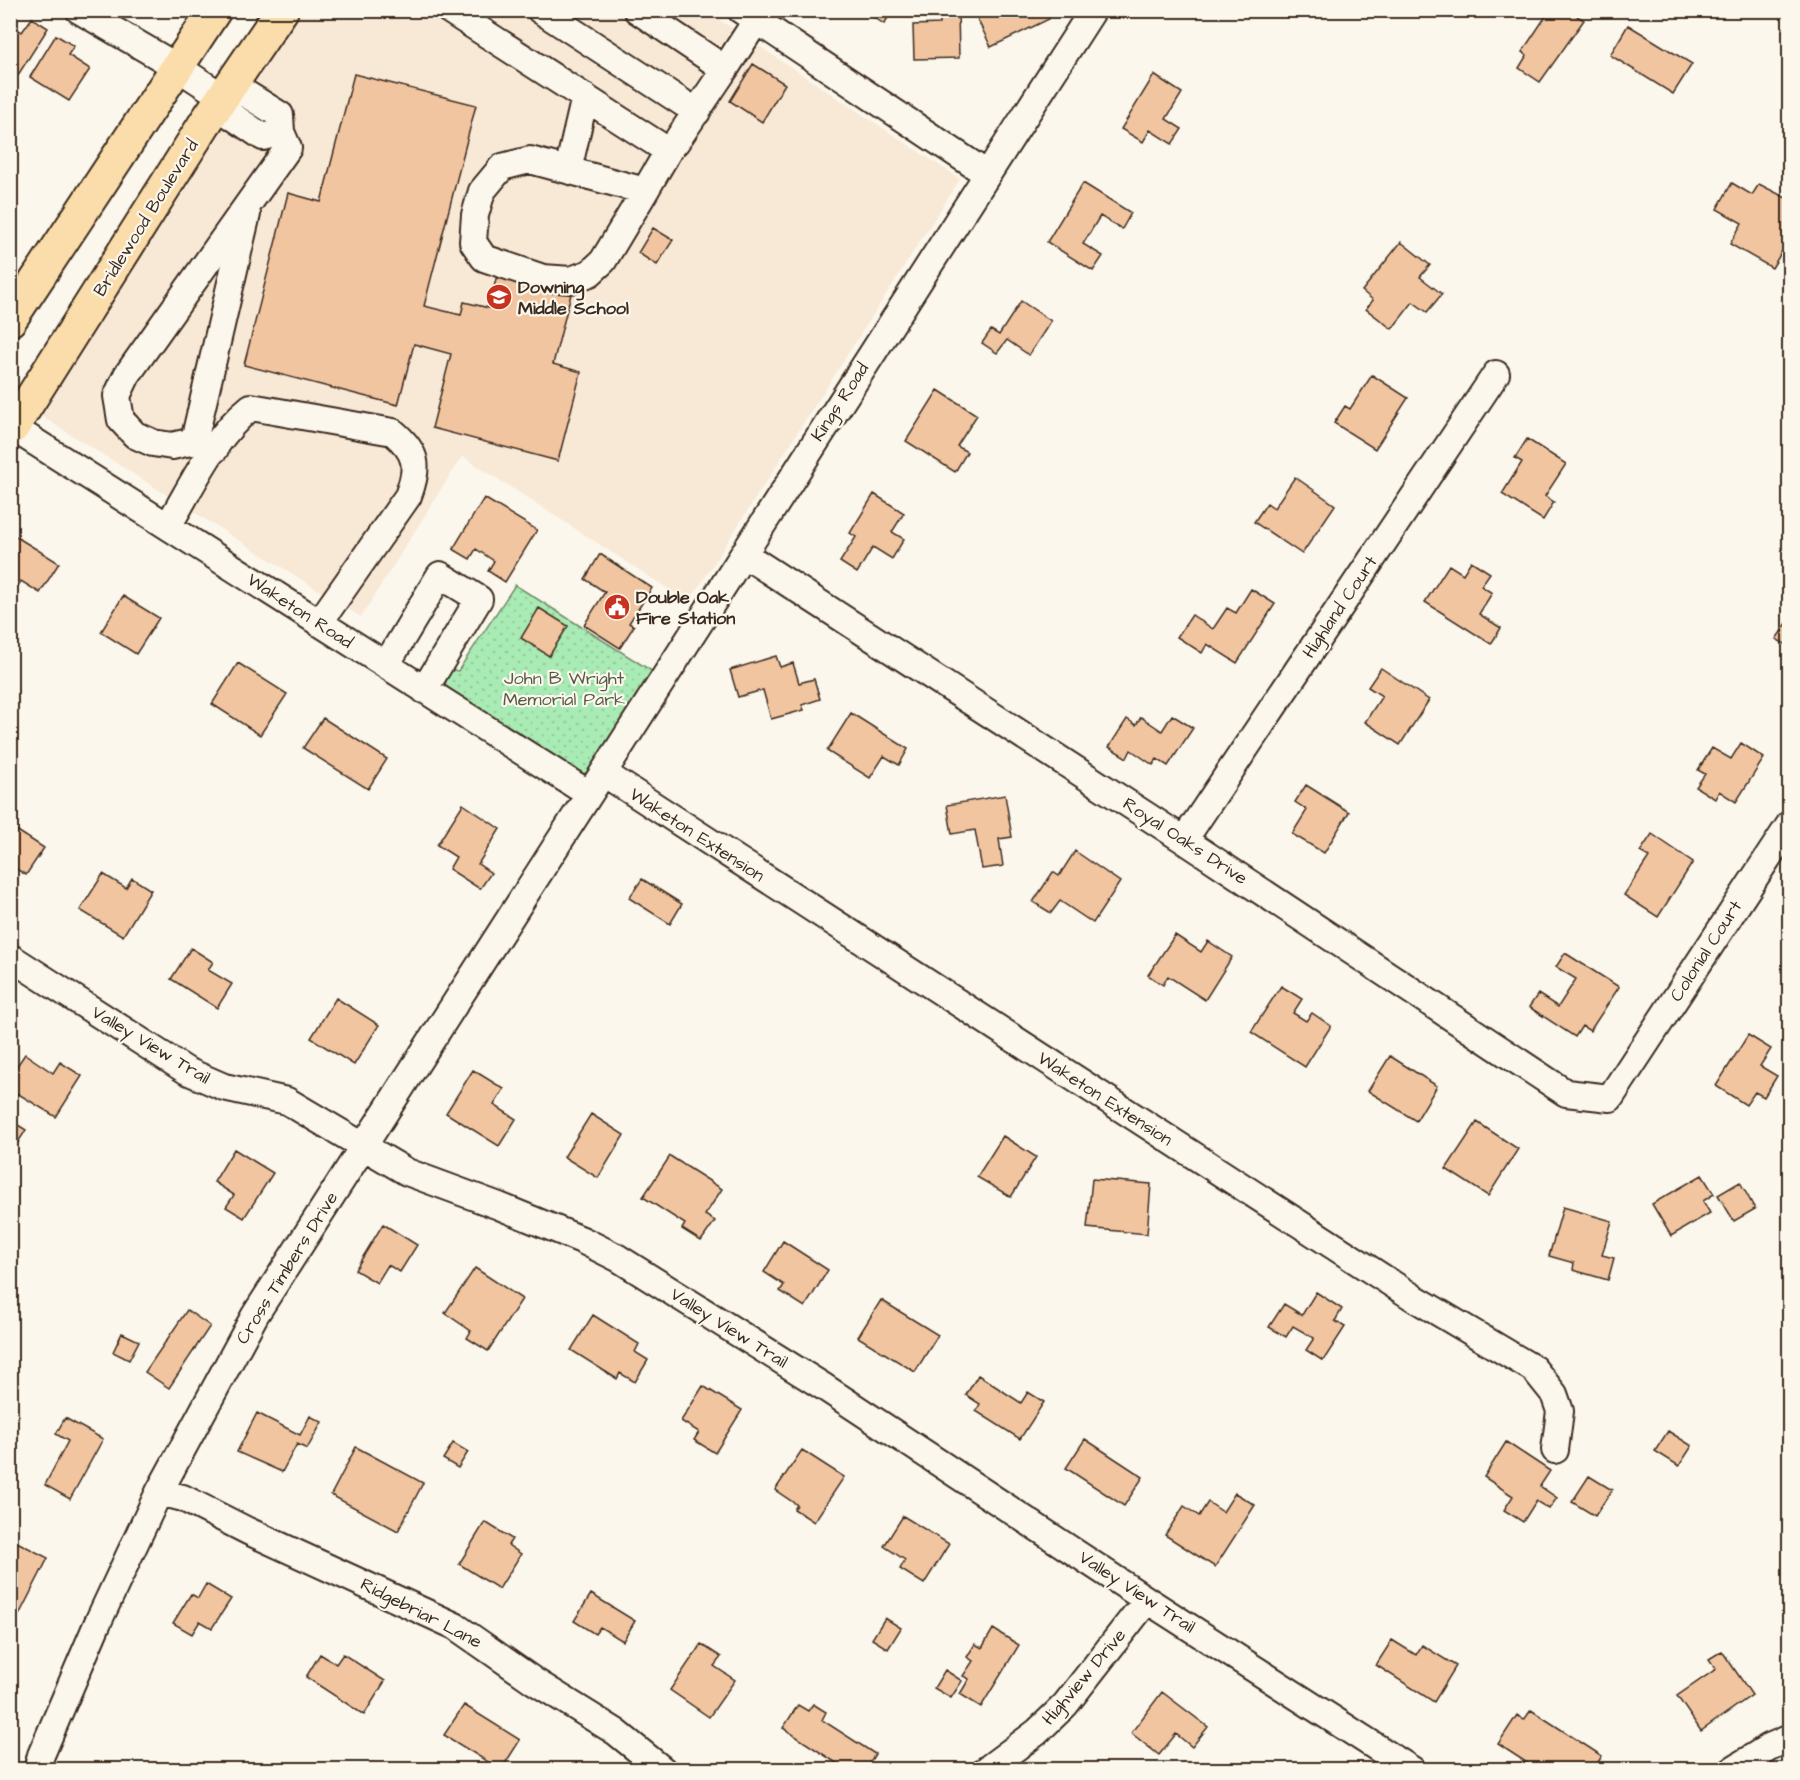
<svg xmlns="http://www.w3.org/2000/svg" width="1800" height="1780" font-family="'Architects Daughter',sans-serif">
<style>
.built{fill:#f8e8d6}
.grass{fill:url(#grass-dots);stroke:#728a69;stroke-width:1.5}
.building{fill:#f2c5a1;stroke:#3b2a1e;stroke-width:1.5}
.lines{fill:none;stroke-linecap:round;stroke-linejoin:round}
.minor-casing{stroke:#3b2a1e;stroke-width:30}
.major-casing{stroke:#3b2a1e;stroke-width:36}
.minor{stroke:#fbf7ec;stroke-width:26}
.major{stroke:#fbddab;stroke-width:32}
.labels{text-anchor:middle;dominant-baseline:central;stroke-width:4.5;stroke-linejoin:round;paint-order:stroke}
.street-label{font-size:18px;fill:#3b2a1e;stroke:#fbf7ec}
.poi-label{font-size:18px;font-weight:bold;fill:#3b2a1e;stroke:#fbf7ec;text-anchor:start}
.park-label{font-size:18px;fill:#565a44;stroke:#fbf7ec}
</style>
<defs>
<pattern id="grass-dots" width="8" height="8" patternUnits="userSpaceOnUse" patternTransform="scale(1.5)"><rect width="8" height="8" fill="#a9ebb4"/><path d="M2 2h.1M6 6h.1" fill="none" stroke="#92ca9a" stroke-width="1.8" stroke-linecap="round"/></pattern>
</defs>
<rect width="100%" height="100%" fill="#fbf7ec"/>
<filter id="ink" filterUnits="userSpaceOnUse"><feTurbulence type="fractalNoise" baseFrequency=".0167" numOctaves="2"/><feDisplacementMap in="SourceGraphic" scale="12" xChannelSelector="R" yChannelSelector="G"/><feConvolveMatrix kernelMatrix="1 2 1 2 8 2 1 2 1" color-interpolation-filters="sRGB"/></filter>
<g filter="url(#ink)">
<path class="built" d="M296,11H706L960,179L689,602L462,456L361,617L38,414Z"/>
<path class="grass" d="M515,585L658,675L594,770L583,774L445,686L448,669L458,671Z"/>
<path class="building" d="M863,10H893L884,24Z
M939,10H958L959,58L914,59L913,25L940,24Z
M973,10H1045L1049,19L991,47Z
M1550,10H1581L1577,16L1584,20L1540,82L1519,68L1527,55L1522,52Z
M32,18L48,28L18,75L10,70V25L22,32Z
M1628,25L1692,64L1673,94L1610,55Z
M56,35L74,46L68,55L90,69L69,101L30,77Z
M753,64L785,84L762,122L730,101Z
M354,74L476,105L424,306L461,315L464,302L489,308L497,275L571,294L553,364L581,372L558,461L432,428L451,354L414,344L398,405L244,365L288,193L321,202Z
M1154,75L1182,93L1166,119L1182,129L1172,144L1150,130L1143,142L1121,129Z
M1083,183L1131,213L1122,229L1100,216L1083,244L1103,256L1093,271L1047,242Z
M1732,183L1752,195L1759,184L1790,200V238L1772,268L1730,244L1742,223L1717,209Z
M653,228L673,240L657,265L638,253Z
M1401,242L1430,265L1420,277L1442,294L1427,312L1413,302L1392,329L1366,309L1373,300L1362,291Z
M1021,301L1051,321L1029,355L1007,340L997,353L982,343L991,330L999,335Z
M1372,375L1408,398L1375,449L1334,423L1345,406L1350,409Z
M938,390L977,415L957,446L967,452L955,472L906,441Z
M1527,439L1566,464L1545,496L1554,502L1543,520L1502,494L1522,462L1515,458Z
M1295,477L1335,505L1302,554L1254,522L1267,503L1274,508Z
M874,494L904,513L892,532L904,539L892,559L873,547L857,573L840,562L856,537L850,533Z
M484,498L537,530L505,582L488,571L494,561L476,549L470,559L453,549Z
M10,533L59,563L40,593L21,581L18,586L10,582Z
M600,554L652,588L629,623L634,626L620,648L584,625L605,592L585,579Z
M1471,561L1490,573L1481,586L1492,593L1479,614L1501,628L1491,644L1425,602L1449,565L1463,574Z
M1251,589L1275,604L1237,663L1207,644L1202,653L1177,637L1192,615L1213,629L1227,608L1236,613Z
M123,596L159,618L136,654L101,632Z
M539,608L568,626L549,656L521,638Z
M1790,619V647L1776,639Z
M776,656L780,667L793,663L799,683L814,679L820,699L802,705L804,710L771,719L763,690L738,697L730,670Z
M238,663L287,694L260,735L212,704Z
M1381,668L1429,700L1400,745L1365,722L1382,696L1368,687Z
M851,713L908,749L899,765L884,756L870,778L827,751Z
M1172,715L1193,728L1168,766L1157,759L1153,765L1131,750L1127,758L1109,747L1127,719L1136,725L1141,717L1162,731Z
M323,718L387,759L368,789L303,748Z
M1741,743L1764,758L1736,802L1719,791L1715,799L1696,787L1705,774L1698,770L1712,748L1731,759Z
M1306,785L1349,812L1324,853L1292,834L1307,810L1295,802Z
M1005,795L1012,837L999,839L1003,866L982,869L975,830L952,834L947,805Z
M463,804L500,829L478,864L491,873L480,889L449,869L456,857L437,845Z
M10,826L44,848L26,875L10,865Z
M1652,834L1693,862L1658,917L1624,895L1649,857L1640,852Z
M1075,851L1120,882L1093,923L1060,901L1051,913L1033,902L1053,872L1059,876Z
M103,874L126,888L132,878L151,890L123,936L80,910Z
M642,879L682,904L670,924L629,898Z
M1175,935L1201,952L1208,941L1232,957L1205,1000L1168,976L1163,985L1148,975Z
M191,948L213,962L208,970L232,984L217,1008L171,979Z
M1565,953L1619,987L1590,1031L1582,1026L1575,1037L1529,1007L1538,994L1558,1007L1576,979L1556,967Z
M1281,986L1302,999L1293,1013L1306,1021L1312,1013L1331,1026L1305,1067L1251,1032Z
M336,998L379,1025L354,1065L311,1038Z
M1748,1035L1771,1049L1760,1066L1777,1076L1764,1097L1755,1092L1746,1105L1716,1086Z
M25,1054L53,1073L60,1062L82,1076L56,1117L17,1093L10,1103V1076Z
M1390,1056L1437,1086L1416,1121L1368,1091Z
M473,1070L504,1089L494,1105L516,1119L499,1146L446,1113Z
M591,1114L624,1135L598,1178L564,1157Z
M10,1120L26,1130L13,1150L10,1148Z
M1477,1122L1518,1149L1488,1196L1446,1169Z
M1003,1136L1036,1157L1011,1197L977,1177Z
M234,1149L273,1173L244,1218L226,1207L234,1195L214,1182Z
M670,1156L722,1189L705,1215L715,1221L701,1241L682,1229L685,1224L643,1197Z
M1702,1175L1714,1194L1703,1201L1710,1213L1671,1236L1652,1204Z
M1092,1179L1151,1184L1147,1234L1087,1228Z
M1740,1182L1755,1209L1734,1221L1718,1195Z
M1563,1207L1612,1221L1602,1255L1614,1258L1608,1280L1573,1270L1574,1263L1549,1256Z
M383,1224L417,1245L400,1272L388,1265L377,1283L355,1270Z
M783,1241L828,1270L805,1307L780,1291L784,1285L764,1272Z
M475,1268L522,1299L488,1351L467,1338L471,1331L445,1313Z
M1316,1292L1342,1309L1335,1321L1345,1327L1323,1361L1306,1350L1314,1338L1293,1326L1286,1337L1269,1327L1284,1304L1302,1315Z
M881,1300L938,1335L915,1372L858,1337Z
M187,1310L210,1326L169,1388L145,1372Z
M593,1315L639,1344L635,1352L648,1360L635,1382L620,1373L617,1379L571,1350Z
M122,1333L139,1341L129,1360L113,1352Z
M978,1375L1021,1403L1028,1392L1044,1402L1020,1439L976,1411L980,1404L966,1395Z
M703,1386L742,1410L715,1453L694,1440L699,1432L681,1421Z
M257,1413L300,1435L310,1416L322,1422L307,1449L297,1444L282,1472L237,1452Z
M65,1418L103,1439L70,1499L45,1485L68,1441L56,1434Z
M1668,1431L1692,1446L1679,1466L1655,1451Z
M1085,1439L1143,1477L1124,1506L1066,1468Z
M1506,1442L1550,1471L1540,1486L1557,1498L1549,1509L1536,1501L1523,1522L1504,1510L1513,1496L1484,1477Z
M453,1443L468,1452L458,1468L443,1459Z
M356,1447L423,1483L398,1531L331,1495Z
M802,1450L844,1477L814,1522L794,1509L797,1505L775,1490Z
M1589,1476L1612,1490L1595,1516L1572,1502Z
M1235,1493L1255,1505L1215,1567L1165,1535L1184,1506L1199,1516L1208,1502L1223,1512Z
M903,1516L949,1544L924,1584L900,1569L905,1560L884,1546Z
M485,1522L512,1539L508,1545L521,1554L499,1589L459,1564Z
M17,1542L48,1558L18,1617L10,1613V1555Z
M206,1584L231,1599L212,1628L200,1621L192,1634L173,1623L191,1594L198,1598Z
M591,1594L635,1621L623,1641L600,1627L595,1634L574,1621Z
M885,1618L901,1628L888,1649L872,1639Z
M993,1629L1019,1645L981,1707L960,1694L969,1679L963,1676L973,1661L967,1657L975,1644L982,1648Z
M1392,1640L1416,1655L1422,1645L1456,1666L1434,1702L1376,1665Z
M701,1644L721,1657L714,1666L735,1680L709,1717L670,1690Z
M1722,1651L1752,1695L1701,1731L1677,1696L1716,1669L1709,1659Z
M320,1654L336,1664L343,1654L385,1681L364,1715L306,1677Z
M945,1670L962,1681L951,1698L934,1688Z
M1162,1692L1208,1727L1192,1747L1176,1734L1159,1755L1131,1733Z
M813,1704L826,1712L822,1720L875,1754L865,1770H847L783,1728L798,1705L808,1711Z
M464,1705L520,1740L501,1770L444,1735Z
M1531,1710L1602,1756L1593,1770H1538L1498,1744L1517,1715L1524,1720Z"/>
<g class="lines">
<defs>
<path id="minor" d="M79,10L177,67L223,97
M449,10L662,147L670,148L676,142L725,69
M540,10L697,112
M637,10L725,69L756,21
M741,10L987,174
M223,97L229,114L263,137L281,132
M568,170L585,97
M645,191L530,160L502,167L482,191L475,215L473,242L484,258L543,278L571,280L590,273L603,261L645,191L670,148
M10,426L589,794
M194,441L247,214
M215,449L194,441L172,446L153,443L135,435L121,420L117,396L127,375L288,148L281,132L280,115L243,92L223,97
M168,526C192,486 214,436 251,407L393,432C418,453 419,467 408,496L319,623
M745,555L1184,840L1566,1093L1610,1098L1790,824
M386,665L440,575L479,599L424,690
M605,774L1411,1296L1534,1369L1554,1394L1560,1411L1555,1450
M1184,840L1496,374
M10,957L187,1071L224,1087L287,1101L407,1172L499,1206L582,1240L618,1258L824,1387L1147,1600L1412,1770
M159,1492L183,1498L248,1531L455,1626L534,1681L616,1732L663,1770
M37,1770L41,1755L98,1622L159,1492L255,1315L1093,10
M986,1770L1037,1732L1065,1705L1147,1600
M1732,1770L1769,1747L1790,1738"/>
<path id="major" d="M10,320L215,10
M13,427L205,123L282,10"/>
</defs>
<use href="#minor" class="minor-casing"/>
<use href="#major" class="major-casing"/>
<use href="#minor" class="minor"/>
<use href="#major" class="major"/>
</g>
</g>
<defs>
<symbol id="school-disc" viewBox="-11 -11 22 22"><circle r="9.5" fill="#c8321e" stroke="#fbf7ec"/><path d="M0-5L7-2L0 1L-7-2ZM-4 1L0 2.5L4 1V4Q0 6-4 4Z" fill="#fff"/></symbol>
<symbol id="civic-disc" viewBox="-11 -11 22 22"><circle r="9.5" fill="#c8321e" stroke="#fbf7ec"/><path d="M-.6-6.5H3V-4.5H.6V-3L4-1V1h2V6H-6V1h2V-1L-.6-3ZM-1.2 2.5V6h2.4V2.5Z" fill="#fff"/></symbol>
</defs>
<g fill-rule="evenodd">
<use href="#school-disc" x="484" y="282" width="30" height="30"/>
<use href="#civic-disc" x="602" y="592" width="30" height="30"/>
</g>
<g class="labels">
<g class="street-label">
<text transform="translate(146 218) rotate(-58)">Bridlewood Boulevard</text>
<text transform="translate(840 402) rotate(-57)">Kings Road</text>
<text transform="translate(1340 607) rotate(-56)">Highland Court</text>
<text transform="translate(300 611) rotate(33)">Waketon Road</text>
<text transform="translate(697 835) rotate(33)">Waketon Extension</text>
<text transform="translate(1185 841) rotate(33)">Royal Oaks Drive</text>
<text transform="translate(1706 951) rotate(-57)">Colonial Court</text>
<text transform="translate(151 1045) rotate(31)">Valley View Trail</text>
<text transform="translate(1105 1099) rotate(33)">Waketon Extension</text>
<text transform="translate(287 1268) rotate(-58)">Cross Timbers Drive</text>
<text transform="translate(729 1328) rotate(32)">Valley View Trail</text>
<text transform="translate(1137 1592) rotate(33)">Valley View Trail</text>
<text transform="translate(421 1613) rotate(27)">Ridgebriar Lane</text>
<text transform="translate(1084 1677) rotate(-50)">Highview Drive</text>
</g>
<g class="poi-label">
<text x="518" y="287">Downing<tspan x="518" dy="21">Middle School</tspan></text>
<text x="636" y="597">Double Oak<tspan x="636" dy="21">Fire Station</tspan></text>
</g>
<g class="park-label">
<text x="564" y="678">John B Wright<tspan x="564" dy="21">Memorial Park</tspan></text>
</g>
</g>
<rect width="1800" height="1780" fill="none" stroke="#fbf7ec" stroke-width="36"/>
<rect x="18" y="18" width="1764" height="1744" fill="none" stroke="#3b2a1e" stroke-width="2" filter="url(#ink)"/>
</svg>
